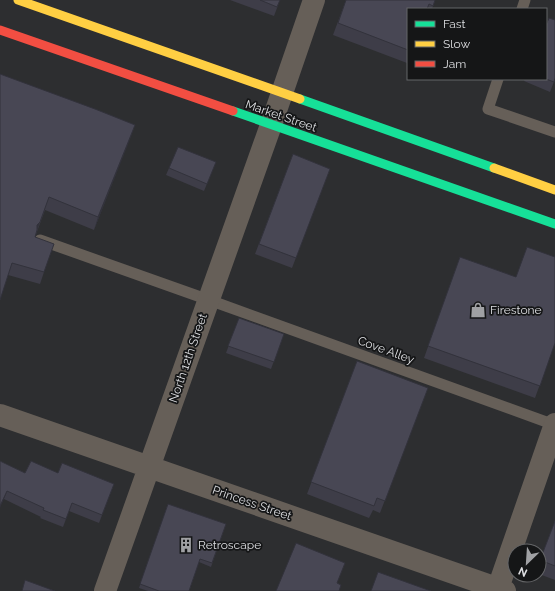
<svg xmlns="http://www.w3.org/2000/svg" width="555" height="591" font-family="Raleway,sans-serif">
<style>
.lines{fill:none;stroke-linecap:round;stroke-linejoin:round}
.lane{stroke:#665f58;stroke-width:11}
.street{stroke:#665f58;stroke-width:22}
.fast{stroke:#16e098;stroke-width:9}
.slow{stroke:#ffcf43;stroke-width:9}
.jam{stroke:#f24e42;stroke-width:9}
.wall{fill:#3e3d48}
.shaded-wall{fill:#32323b}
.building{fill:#484754;stroke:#32323b}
.labels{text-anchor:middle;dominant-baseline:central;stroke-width:3.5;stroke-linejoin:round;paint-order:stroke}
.street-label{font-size:12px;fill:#dedfe2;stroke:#151617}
.poi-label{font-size:12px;fill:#dedfe2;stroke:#151617;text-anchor:start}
</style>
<rect width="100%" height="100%" fill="#2d2e30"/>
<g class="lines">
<path class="lane" d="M522,9L525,0
M498,79L488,109L555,132
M40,240L209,300L555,425"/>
<path class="street" d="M0,415L505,591
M105,591L271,125L314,0
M497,591L555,424"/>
<path class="fast" d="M300,99L494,168
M233,111L555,224"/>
<path class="slow" d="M18,0L300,99
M494,168L555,190"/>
<path class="jam" d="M0,30L233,111"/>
</g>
<path class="wall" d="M230,0H280L274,16Z
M346,0H435L432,9H408V59L407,63L333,35Z
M546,25L555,79L550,92L524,81L525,79H546Z
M0,74L135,125L94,230L45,210L35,237L44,272L40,284L8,275Z
M293,154L330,169L292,268L255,254Z
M169,168L213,169L204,191L166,175Z
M460,257L555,343L535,398L424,358Z
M239,318L284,334L271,369L226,353Z
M357,361L428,388L380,513L373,510L369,518L307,494Z
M0,461L25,473H58L114,484L99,523L69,511L63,527L40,518L41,517L4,499Z
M168,504L226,524L211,567L199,562L189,591H148L139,588Z
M555,521V580L539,574V563Z"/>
<path class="shaded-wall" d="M135,125L131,137L94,230L98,217Z
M40,222L36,234L37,225Z
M7,491L4,499L0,508V506Z"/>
<path class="building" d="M260,0H280L277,7Z
M346,0H435L433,6L429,4L427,9H408V50L338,23Z
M549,18L555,20V78L554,82L546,79V25Z
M0,74L95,109L135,125L98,217L49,197L40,222L37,225V230L35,237L54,244L44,272L12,263L0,300Z
M178,147L216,162L207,184L169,168Z
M293,154L330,169L296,258L259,244Z
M527,247L555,257V343L540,386L428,346L460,257L516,277Z
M239,318L284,334L274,362L228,346Z
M357,361L428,388L385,501L377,498L374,506L311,482Z
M0,461L25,473L31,461L58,473L62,463L114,484L102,515L72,503L66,519L43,510L44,508L7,491L0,506Z
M168,504L226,524L212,563L200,559L189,591H159L140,584Z
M555,521V566L540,560Z
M296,543L345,563L337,583L341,585L339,591H276Z
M378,572L431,591H371Z
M25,580L55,591H22Z"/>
<defs>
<symbol id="shop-bare" viewBox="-9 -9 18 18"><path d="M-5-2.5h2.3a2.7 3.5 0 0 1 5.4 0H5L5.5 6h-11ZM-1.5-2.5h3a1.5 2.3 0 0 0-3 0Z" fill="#a0a1a4" stroke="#151617" stroke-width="2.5" paint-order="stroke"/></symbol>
<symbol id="building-bare" viewBox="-9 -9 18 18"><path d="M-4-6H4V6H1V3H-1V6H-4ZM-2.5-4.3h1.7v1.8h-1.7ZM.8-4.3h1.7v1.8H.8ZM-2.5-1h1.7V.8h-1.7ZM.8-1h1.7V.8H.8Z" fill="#a0a1a4" stroke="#151617" stroke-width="2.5" paint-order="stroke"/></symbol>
</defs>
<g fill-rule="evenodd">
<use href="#shop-bare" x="467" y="299" width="22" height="22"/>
<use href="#building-bare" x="175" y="534" width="22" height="22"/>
</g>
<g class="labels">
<g class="street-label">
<text transform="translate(281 116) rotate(19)">Market Street</text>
<text transform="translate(386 350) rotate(20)">Cove Alley</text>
<text transform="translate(188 358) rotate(-71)">North 12th Street</text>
<text transform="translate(252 503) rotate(19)">Princess Street</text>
</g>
<g class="poi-label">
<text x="490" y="310">Firestone</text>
<text x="198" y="545">Retroscape</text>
</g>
</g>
<rect x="407" y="8" width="140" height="72" fill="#151617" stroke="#656668"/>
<rect x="415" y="21" width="20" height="6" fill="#16e098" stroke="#656668"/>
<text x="443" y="28" font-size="12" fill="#dedfe2">Fast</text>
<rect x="415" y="41" width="20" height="6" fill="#ffcf43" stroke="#656668"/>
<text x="443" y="48" font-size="12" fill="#dedfe2">Slow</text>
<rect x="415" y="61" width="20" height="6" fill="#f24e42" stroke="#656668"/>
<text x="443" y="68" font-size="12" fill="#dedfe2">Jam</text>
<g transform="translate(527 563) rotate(205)"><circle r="19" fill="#151617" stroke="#656668"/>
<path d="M0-3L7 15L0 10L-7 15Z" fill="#a0a1a4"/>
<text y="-6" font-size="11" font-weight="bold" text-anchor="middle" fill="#dedfe2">N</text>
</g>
</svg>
